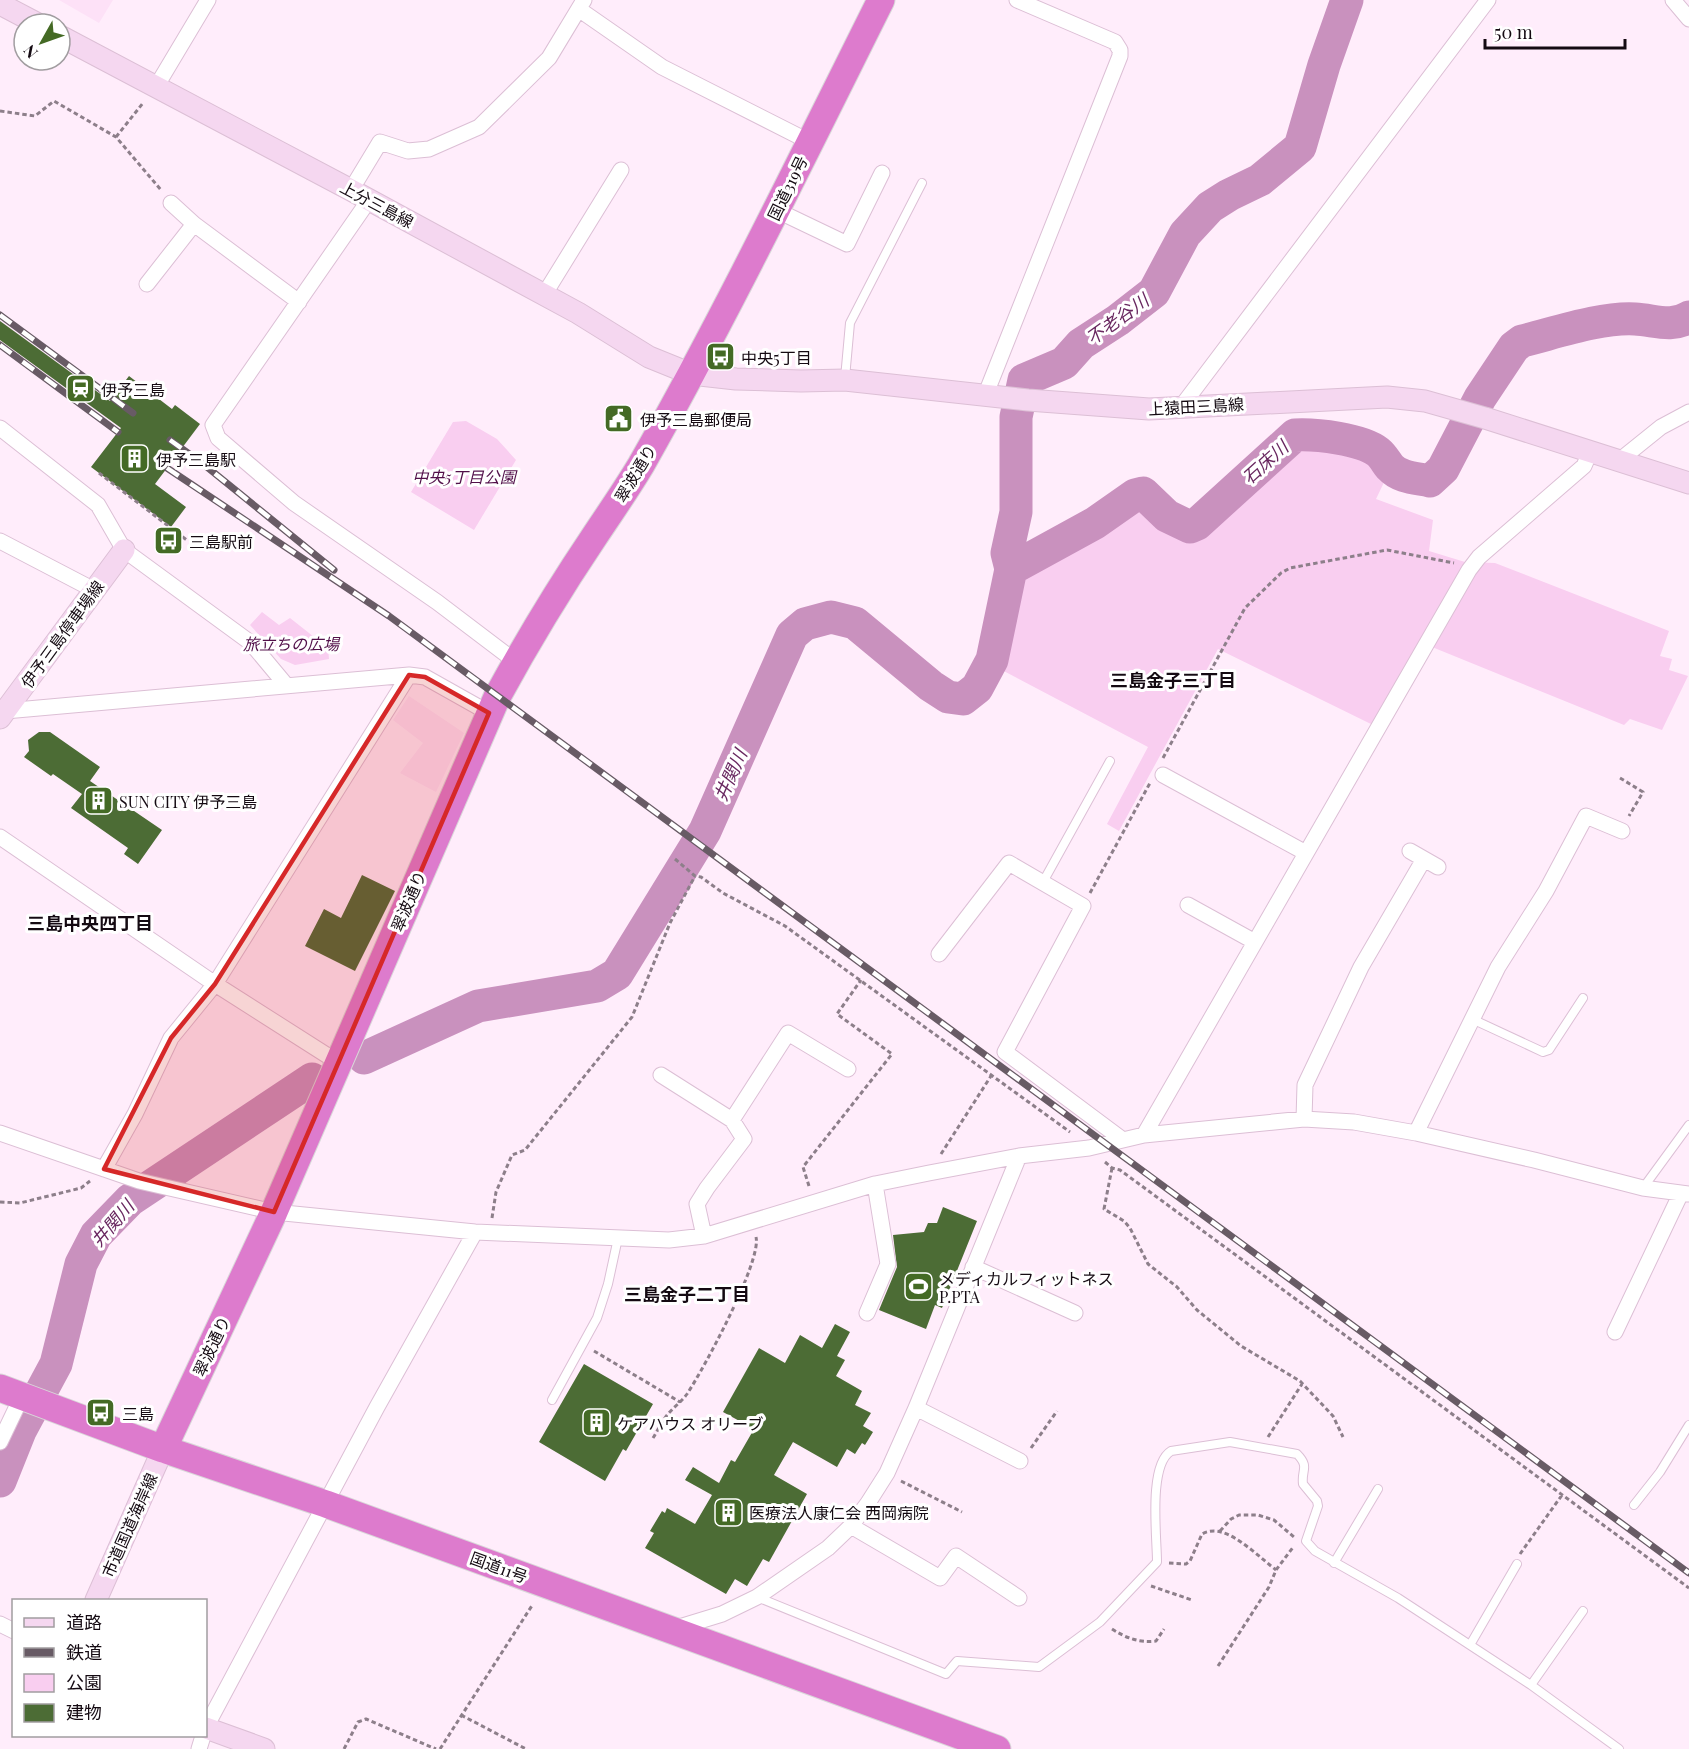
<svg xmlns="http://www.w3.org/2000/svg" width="1689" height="1749" font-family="'Playfair Display','Noto Sans JP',serif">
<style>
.built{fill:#fde1f7}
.green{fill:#f9cef0}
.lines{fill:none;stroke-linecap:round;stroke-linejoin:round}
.river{stroke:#c991be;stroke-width:33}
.building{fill:#4c6c35}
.lane-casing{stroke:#dcbfd5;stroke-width:10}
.street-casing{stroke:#dcbfd5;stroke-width:17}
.secondary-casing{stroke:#dcbfd5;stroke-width:23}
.highway-casing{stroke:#d9d8d9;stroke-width:29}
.path{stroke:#8d7f8a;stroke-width:3;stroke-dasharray:4.5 3;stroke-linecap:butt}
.lane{stroke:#fff;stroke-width:8}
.street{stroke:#fff;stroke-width:15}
.secondary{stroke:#f5d7f0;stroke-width:21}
.highway{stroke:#dd7bcd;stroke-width:27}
.rail-casing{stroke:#685b65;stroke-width:7}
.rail{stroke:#fff;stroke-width:4.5;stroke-dasharray:14;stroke-linecap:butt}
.marked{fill:#d62828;fill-opacity:0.2;stroke:#d62828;stroke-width:4.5;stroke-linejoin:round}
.labels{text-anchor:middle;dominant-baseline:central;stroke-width:6;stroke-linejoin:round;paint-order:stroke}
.street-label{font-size:16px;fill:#140a12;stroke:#fff}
.poi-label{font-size:16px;fill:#140a12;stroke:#fff;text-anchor:start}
.park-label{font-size:16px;font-style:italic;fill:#52104a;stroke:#fff}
.water-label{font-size:18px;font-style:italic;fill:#692860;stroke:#fff}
.neighbourhood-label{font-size:18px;font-weight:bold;fill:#140a12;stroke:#fff}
</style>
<rect width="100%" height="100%" fill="#ffedfb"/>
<path class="built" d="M59,0H113L99,23Z
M409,696L464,733L436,792L400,773L423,743L393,720Z"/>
<path class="green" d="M466,421L497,439L516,460L474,530L411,492L453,422Z
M1317,439L1359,451L1370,456L1388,474L1376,499L1433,520L1429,551L1465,562L1495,563L1669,631L1660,656L1672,659L1669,670L1688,676L1662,730L1630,719L1624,725L1432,647L1373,725L1218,649L1119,831L1107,824L1148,747L998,668L1020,573L1074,542L1129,502L1139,501L1186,532H1203L1298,443Z
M262,612L279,625L290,618L328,648L329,659L295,665L281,659L250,625Z"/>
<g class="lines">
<path class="river" d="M1011,569L1095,523L1135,495L1143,493L1167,516L1190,527L1197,524L1295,435C1317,434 1361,439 1378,452C1383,456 1386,462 1390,467C1400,478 1416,478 1430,481L1443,469L1480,398L1514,347L1522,341C1555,333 1601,317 1635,319C1655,320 1671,328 1689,317
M364,1058L478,1006L597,986L617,974L705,831L792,635L805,624L831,617L855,623L931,686L948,697L963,699L977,688L992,660L1011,569L1007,553L1016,512V417L1024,380L1064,363L1081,344L1118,320L1154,292L1185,234L1210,207L1229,195L1260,180L1300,147L1324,65L1347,0
M0,1481L20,1431L56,1364L81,1264L96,1235L130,1200L312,1079"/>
</g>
<path class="building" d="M0,321L110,401L129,376L172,409L175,405L200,424L155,484L186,507L171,527L91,467L121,428L0,340Z
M39,732H50L100,767L90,781L162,830L138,864L124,854L128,848L71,808L82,794L53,774L51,776L24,757L29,751L28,740Z
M362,875L395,891L355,971L305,946L324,909L341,918Z
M943,1207L977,1221L942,1308L935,1305L926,1329L879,1310L897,1267L893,1235L924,1232L928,1223H937Z
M835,1324L850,1332L837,1356L845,1360L836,1376L862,1391L855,1405L871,1413L863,1426L873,1432L865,1445L862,1443L855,1454L847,1449L837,1467L793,1442L774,1475L807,1494L769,1562L763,1559L747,1586L735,1579L726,1594L645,1548L654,1533L650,1531L662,1511L665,1513L667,1508L695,1524L712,1495L685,1480L693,1467L719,1483L731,1460L735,1462L754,1429L723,1412L759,1348L785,1363L800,1335L822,1348Z
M584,1364L653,1404L626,1451L623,1449L605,1481L539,1442Z"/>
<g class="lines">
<defs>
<path id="lane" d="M845,378L850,323L922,183
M1043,882L1110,761
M1472,1019L1543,1052L1549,1050L1583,998
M1643,1188L1689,1125
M552,1400L597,1318L608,1284L618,1238
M1634,1505L1660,1472L1689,1425
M1334,1563L1378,1489
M757,1597L946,1674L957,1661L1039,1667L1100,1622L1157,1562C1157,1537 1148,1465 1171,1451L1230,1442L1297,1454C1310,1467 1301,1470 1303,1484L1317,1501L1318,1506L1306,1541L1315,1551L1398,1598L1531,1685L1619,1749
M1470,1645L1517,1564
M1531,1685L1583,1611"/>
<path id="street" d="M1673,0L1689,19
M580,10L662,67L810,142
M156,87L208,0
M351,190L380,142L408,151L429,149L479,127L549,58L584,0
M369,200L213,425L218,438L294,503L437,602L516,662
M171,203L194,224L299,302
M776,210L847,244L882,173
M147,284L194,224
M544,295L621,170
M985,396L1120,56V50L1115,42L1017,0
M1181,407L1488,0
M0,428L98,505L124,550L251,643L286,685
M1620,460L1661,427L1689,412
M0,541L94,590
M5,711L409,675L425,677L489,713
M1163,775L1306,853
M0,837L215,984L339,1063
M1410,851L1438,867
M1188,905L1255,942
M939,954L1009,863L1083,906L1005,1052L1123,1140
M661,1075L732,1120
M1304,1119L1305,1085L1361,967L1424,859
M0,1133L139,1181L274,1212L475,1232L669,1240L704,1236L875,1184L929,1173L1019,1156L1089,1148L1144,1135L1304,1119L1354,1122L1416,1133L1534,1160L1643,1188L1689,1194
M1416,1133L1498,967L1546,891L1586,816L1622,831
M1144,1135L1469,570L1479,557L1584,466L1590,452
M104,1169L135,1114L171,1038L215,984L409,675
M704,1236L697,1204L707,1188L744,1139L732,1120L788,1033L848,1069
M973,1267L1075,1313
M867,1313L888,1264L875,1184
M1615,1332L1681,1193
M916,1408L1020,1461
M0,1442L22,1396
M851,1526L940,1578L956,1556L1019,1598
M0,1624L14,1631
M673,1629L722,1614L757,1597L828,1548L851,1526L868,1503L887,1473L916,1408L1019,1156
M206,1727L377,1407L475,1232
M199,1749L203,1736"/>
<path id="secondary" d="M0,4L38,24
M60,36L351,190L578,313L649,357L691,374L736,379L801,381L845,380L1028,400L1149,409L1387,397L1425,401L1485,418L1689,483
M0,718L124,550
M96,1600L163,1449
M206,1728L264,1749"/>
<path id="highway" d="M0,1388L163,1449L326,1504L997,1749
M163,1449L274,1212L497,697C527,642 559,589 594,537C610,513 626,490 641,465C727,313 803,156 881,0"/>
</defs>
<use href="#lane" class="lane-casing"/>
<use href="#street" class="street-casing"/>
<use href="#secondary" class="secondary-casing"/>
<use href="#highway" class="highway-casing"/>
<path class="path" d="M0,111L35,116L54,101L116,137L161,190
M116,137L143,103
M99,473L188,541
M1163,758L1245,608L1281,573L1290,568L1387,550L1454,563
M1620,778L1643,792L1629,816
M675,859L695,876L701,877L723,893L785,926L1070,1132
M1090,893L1150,783
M941,1154L991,1076
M1105,1162L1112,1168L1120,1170L1689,1588
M1112,1168L1104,1209L1124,1221L1130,1228L1148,1264L1177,1287L1197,1310L1241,1346L1300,1381L1333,1416L1343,1437
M809,1186L803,1167L892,1054L837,1014L861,980
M0,1202L20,1203L81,1188L90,1181
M492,1218L496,1192L512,1155L525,1150L632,1017L670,923L695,876
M594,1351L680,1402
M1268,1437L1302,1384
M653,1438C658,1430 662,1421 668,1414C674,1407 682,1401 687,1394C703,1370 762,1261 756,1237
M1031,1448L1057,1411
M901,1481L962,1512
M1220,1531L1231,1519L1239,1515H1258L1274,1520L1294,1537
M1520,1554L1562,1495
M1169,1563L1186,1564L1190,1561L1202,1534C1207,1531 1215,1530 1221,1532C1238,1536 1262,1559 1276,1570
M1151,1586L1192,1600
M1112,1629C1126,1638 1139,1643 1156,1641L1164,1629
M1218,1666L1269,1587L1276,1570L1294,1546
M461,1715L526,1749
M344,1749L358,1722L366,1719L436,1749
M440,1749L533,1604"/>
<use href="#lane" class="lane"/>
<use href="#street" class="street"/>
<use href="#secondary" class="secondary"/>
<use href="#highway" class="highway"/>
<defs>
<path id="rail" d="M0,315L133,413
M0,345L118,432
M170,440L202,463L334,570
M167,468L389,616L1689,1573"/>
</defs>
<use href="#rail" class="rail-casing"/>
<use href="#rail" class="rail"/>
</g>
<path class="marked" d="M409,675L425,677L489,713L274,1212L104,1169L171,1038L215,984Z"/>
<defs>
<symbol id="bus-square" viewBox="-11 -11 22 22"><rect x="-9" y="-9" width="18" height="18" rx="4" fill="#446a25" stroke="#fff"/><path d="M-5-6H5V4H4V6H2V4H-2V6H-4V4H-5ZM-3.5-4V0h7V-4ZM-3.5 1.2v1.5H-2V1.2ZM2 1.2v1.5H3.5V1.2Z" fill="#fff"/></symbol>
<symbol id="station-square" viewBox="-11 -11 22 22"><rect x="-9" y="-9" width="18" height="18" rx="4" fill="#446a25" stroke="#fff"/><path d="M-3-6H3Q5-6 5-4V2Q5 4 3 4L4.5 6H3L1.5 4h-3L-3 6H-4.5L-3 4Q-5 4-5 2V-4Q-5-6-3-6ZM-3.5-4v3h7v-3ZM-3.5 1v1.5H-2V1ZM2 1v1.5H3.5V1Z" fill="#fff"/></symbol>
<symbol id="civic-square" viewBox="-11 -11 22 22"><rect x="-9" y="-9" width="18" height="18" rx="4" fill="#446a25" stroke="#fff"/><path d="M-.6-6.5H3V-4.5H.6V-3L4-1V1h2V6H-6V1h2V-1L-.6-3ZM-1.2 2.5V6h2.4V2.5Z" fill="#fff"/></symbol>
<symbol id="building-square" viewBox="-11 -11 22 22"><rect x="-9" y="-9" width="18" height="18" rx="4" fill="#446a25" stroke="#fff"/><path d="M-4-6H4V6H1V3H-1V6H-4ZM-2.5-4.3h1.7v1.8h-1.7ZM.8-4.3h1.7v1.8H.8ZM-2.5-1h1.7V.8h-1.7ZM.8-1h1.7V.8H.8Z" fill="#fff"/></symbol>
<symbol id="stadium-square" viewBox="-11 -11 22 22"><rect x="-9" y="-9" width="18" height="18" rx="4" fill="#446a25" stroke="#fff"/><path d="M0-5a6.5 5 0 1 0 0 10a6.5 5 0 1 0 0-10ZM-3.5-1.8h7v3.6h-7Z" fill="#fff"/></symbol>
</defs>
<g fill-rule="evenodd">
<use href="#bus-square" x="704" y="340" width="33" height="33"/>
<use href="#station-square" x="64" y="372" width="33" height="33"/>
<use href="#civic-square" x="602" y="402" width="33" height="33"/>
<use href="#building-square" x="118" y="442" width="33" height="33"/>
<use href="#bus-square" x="152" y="524" width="33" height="33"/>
<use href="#building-square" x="82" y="784" width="33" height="33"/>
<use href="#stadium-square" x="902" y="1270" width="33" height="33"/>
<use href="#bus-square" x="84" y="1396" width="33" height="33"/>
<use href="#building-square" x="580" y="1406" width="33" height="33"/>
<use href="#building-square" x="712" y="1496" width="33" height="33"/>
</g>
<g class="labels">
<g class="street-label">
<text transform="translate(787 188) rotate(-64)">国道319号</text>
<text transform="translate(377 204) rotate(28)">上分三島線</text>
<text transform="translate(1196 406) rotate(-3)">上猿田三島線</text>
<text transform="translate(635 473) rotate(-59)">翠波通り</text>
<text transform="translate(62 634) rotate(-54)">伊予三島停車場線</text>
<text transform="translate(408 901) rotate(-67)">翠波通り</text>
<text transform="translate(211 1346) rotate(-65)">翠波通り</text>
<text transform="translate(129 1525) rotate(-66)">市道国道海岸線</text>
<text transform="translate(499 1567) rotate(20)">国道11号</text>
</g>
<g class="poi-label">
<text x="741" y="357">中央5丁目</text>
<text x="101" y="389">伊予三島</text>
<text x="640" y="419">伊予三島郵便局</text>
<text x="156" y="459">伊予三島駅</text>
<text x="189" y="541">三島駅前</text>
<text x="119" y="801">SUN CITY 伊予三島</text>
<text x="939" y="1278">メディカルフィットネス<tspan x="939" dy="18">P.PTA</tspan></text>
<text x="122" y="1413">三島</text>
<text x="617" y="1423">ケアハウス オリーブ</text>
<text x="749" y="1512">医療法人康仁会 西岡病院</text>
</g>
<g class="park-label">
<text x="464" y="476">中央5丁目公園</text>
<text x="291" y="643">旅立ちの広場</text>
</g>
<g class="water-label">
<text transform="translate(1117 319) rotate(-36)">不老谷川</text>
<text transform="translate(1265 462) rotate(-42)">石床川</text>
<text transform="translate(730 775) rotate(-66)">井関川</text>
<text transform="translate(112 1223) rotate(-49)">井関川</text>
</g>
<g class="neighbourhood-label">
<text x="1173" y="680">三島金子三丁目</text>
<text x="90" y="923">三島中央四丁目</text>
<text x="687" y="1294">三島金子二丁目</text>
</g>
</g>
<rect x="12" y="1599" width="195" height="138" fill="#ffffff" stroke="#a19da0" stroke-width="1.5"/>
<rect x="24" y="1618" width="30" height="9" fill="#f5d7f0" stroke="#a19da0" stroke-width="1.5"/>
<text x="66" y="1629" font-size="18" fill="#140a12">道路</text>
<rect x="24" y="1648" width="30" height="9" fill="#685b65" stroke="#a19da0" stroke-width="1.5"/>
<text x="66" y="1659" font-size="18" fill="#140a12">鉄道</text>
<rect x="24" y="1674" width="30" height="18" fill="#f9cef0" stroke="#a19da0" stroke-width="1.5"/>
<text x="66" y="1689" font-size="18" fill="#140a12">公園</text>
<rect x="24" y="1704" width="30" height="18" fill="#4c6c35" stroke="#a19da0" stroke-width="1.5"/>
<text x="66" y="1719" font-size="18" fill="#140a12">建物</text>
<g transform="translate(42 42) rotate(230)"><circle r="28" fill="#ffffff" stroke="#a19da0" stroke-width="1.5"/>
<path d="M0-4.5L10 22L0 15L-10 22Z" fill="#446a25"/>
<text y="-9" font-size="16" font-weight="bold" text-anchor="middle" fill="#140a12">N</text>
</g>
<path d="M1485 39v9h140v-9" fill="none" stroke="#140a12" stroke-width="3"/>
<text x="1494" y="39" font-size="18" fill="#140a12" stroke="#ffffff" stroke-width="4.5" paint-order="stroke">50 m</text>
</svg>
